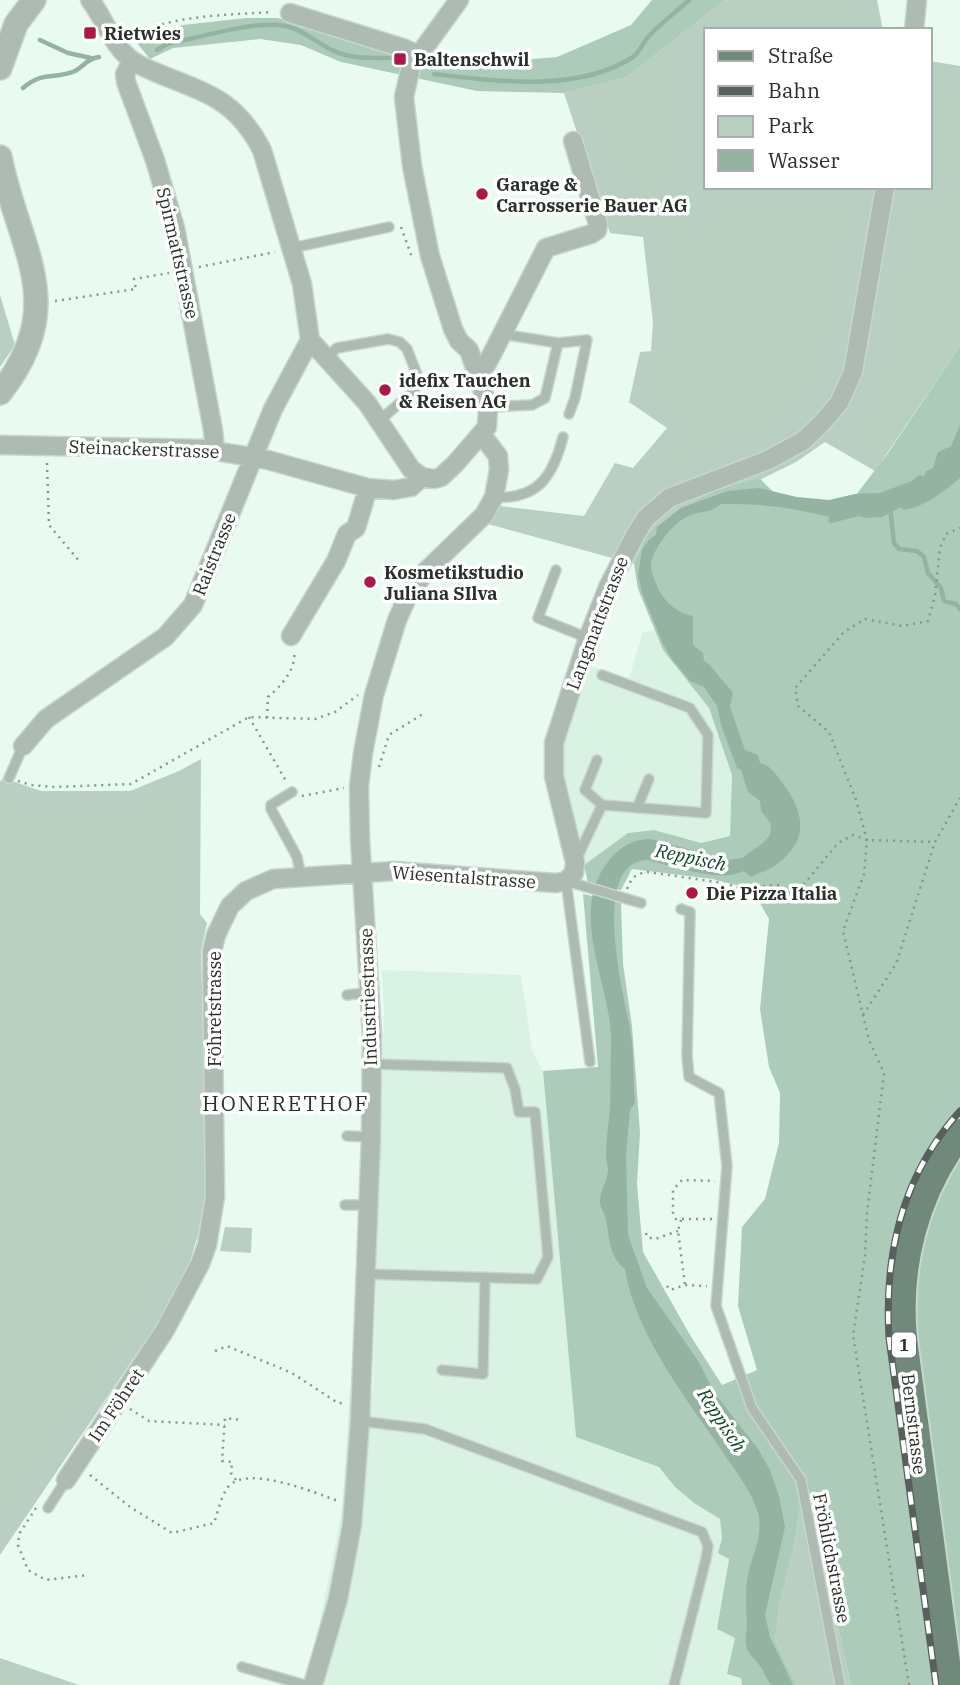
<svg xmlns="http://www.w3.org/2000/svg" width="960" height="1685" font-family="'IBM Plex Serif',serif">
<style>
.built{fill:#d9f2e2}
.green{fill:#b9cfc1}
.forest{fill:#accbb8}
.water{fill:#95b3a1}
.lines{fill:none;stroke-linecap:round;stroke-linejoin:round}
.stream{stroke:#95b3a1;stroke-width:4.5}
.service-casing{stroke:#c7d7cd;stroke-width:12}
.minor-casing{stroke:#c7d7cd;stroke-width:21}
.tertiary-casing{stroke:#c7d7cd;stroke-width:26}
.primary-casing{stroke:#c7d7cd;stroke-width:32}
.path{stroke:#89958d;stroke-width:2.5;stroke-dasharray:2 5;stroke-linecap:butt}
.service{stroke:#adbbb2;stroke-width:9}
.minor{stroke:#adbbb2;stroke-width:18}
.tertiary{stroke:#adbbb2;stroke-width:23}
.primary{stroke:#70897a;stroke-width:28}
.rail-casing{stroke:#57605a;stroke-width:7}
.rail{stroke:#fff;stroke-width:4.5;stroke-dasharray:13;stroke-linecap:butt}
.poi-dot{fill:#ab184a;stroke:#fff;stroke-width:2.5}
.labels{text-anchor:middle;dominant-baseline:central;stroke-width:7;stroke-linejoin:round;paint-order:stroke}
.shield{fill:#fff;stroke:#6a6f6b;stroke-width:2}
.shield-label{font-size:16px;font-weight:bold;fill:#2a312c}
.poi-label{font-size:18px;font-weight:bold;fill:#2a312c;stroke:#fff;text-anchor:start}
.street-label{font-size:18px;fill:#2a312c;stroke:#fff}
.water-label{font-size:19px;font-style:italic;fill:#12482e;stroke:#fff}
.quarter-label{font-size:21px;letter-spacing:2px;fill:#2a312c;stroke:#fff}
</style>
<rect width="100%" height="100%" fill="#e9fbf0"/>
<path class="built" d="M654,630L663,650L709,708L732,775L730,836L701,843L654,830L628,833L584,865L558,775L559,750L586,665L629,678L643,632Z
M382,970L521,975L532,1051L543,1071L576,1437L659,1467L675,1487L694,1503L720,1519L722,1538L718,1553L729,1558L717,1629L735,1638L728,1674L741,1678L742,1685H301L316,1641L342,1510L350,1387L373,1393L384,1012Z"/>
<path class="green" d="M725,0H877L883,30H706V187H930V61L960,66V346L875,471L825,442L796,462L646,536L634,564L488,524L500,506L584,516L615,463L633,468L667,428L629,402L640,352L651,351L653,322L643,237L610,233L564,93L627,77Z
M0,295L15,345L0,367Z
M201,759L200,914L207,923L201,951L207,1186L198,1235L186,1274L159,1321L0,1555V782L3,778L41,791H130L179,771Z
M225,1227L252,1228L251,1253L220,1251Z
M816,1497L838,1627L851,1685H797L775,1640L780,1602L795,1543L799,1510Z
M0,1658L79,1685H0Z"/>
<path class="forest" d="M652,0H725L627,77L564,93L477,91L341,62L301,45L260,39L173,48L150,59L137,43L183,25L246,18H277L307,25L346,41L426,59L436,51L508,61L557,57L631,25Z
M960,346V1685H851L838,1627L816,1498L799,1510L795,1543L780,1602L775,1640L797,1685H742L741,1678L727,1674L735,1638L717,1629L729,1559L718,1553L722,1538L720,1519L694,1503L675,1487L659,1467L576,1437L543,1071L598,1067L583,894L621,903L623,964L632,1026L640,1133L637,1184L643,1252L690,1335L722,1385L757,1370L738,1306L742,1227L765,1199L779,1143L780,1093L769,1067L760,1009L769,919L752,889L712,879L632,869L621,890L588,883L584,865L628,833L654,830L701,843L730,836L732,775L709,708L663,650L638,589L634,564L646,536L672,514L714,491L759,478L790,508L856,495L888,453Z"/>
<path class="water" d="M960,425V478C943,492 925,507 903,510L901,507L882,517L866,518L859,516L832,523L828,522L829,517C791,507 761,504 721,504C709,514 704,510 691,515C675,520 653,548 651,564C651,572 654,579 657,586C662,600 678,614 693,616V645L703,653L704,661L709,664L733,693L730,707L745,750L758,755L760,763C771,765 778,777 784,785C806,815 808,842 776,865C769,870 759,873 751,877L744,871C720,882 690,870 666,865C659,863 651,860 645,860C590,865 624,997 630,1028C634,1052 633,1079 635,1103L630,1110L626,1154L628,1235L647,1288L697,1359L716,1395L758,1449L770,1470L779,1496L785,1527L765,1615L770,1637L793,1685H771C767,1679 764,1672 760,1666C755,1658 748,1655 746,1645C745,1638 747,1630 747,1623C746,1607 745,1592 748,1575C752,1555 764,1534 758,1513C751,1489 733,1468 720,1448C684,1395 635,1333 625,1269C608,1257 610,1235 605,1216C604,1212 600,1207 600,1202C600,1191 607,1181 608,1171C608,1166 606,1160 606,1155C606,1139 609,1123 610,1107C611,1088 610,1068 611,1049C615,988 564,915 610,859C621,846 634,839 651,839L728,860L742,858L763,843L770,835L771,824L761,811L760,801L748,792L741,770L737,768L721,725L717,706L704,687L690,681L672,659L663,644L642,593L638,575L642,550L649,540L656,535L657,527L681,508L728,491L759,488L797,497L829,500L855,494L880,493L912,481L919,475L924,476L926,471L933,468L938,452L951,446Z"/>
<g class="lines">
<path class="stream" d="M40,40L68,53L91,58
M157,50L167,44C198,38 249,22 279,25C300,27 314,41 332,50C349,59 371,58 390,58
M434,74C495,81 578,93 633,57C640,52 643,42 649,36C661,23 676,12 689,0
M23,88C44,70 55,80 75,71C84,66 88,58 99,57
M890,507L894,543L899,549L917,551L924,557L928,573L941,588L944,601L956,604L960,609"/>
<defs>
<path id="service" d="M292,248L389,227
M502,334L558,343L587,340L575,398L569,414
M326,358L337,348L388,339L400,342L407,349L420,382L415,390L380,420
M488,407L532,405L545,398L558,343
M494,497C538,500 553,476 563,437
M556,570L538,618L588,638
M597,760L585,790L602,805
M9,778L23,746
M292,792L271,805V809L297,857L301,876
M637,808L649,779
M576,860L602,805L706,813L708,735L690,708L602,675
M566,881L590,1062
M566,881L641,903
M681,909L690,912L687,1055L689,1077L719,1093L727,1166L716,1306L752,1408L801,1480L840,1685
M347,995L371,992
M347,1136L371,1137
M345,1205H368
M366,1274L537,1279L548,1257L535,1112H519L515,1089L507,1068L371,1064
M442,1370L483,1374L485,1277
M360,1421L425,1429L702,1532L708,1546L706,1559L674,1685
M48,1508L66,1480
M242,1667L305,1685"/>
<path id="minor" d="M90,0C105,19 112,46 133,61C143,68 156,72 167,77C213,95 238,104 262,150L302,284L310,340L367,403L411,469L422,477L434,479L441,477L455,464L487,427L488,407L469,350L459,341L453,329L430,256L412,166L404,97L411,66L459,0
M290,13L403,48L418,55
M914,30L917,0
M132,61L125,74L126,82L155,160L175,228L213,430L215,450
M476,371L486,365L493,352L546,248L591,234L597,230L598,224L573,141
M0,445L204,449L268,460L368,488L394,490L411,487L422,477
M291,636L336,561L347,534L356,528L368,488
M23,746L46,719L165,637L193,605L273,409L310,340
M66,1480L165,1330L200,1264L207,1245L215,1197L212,951L216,935L230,906L246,891L273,879L394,871L556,883L566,881L574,873L575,862L554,776V743L588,638L608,587L637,532L646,518L669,498L768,460L803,441L821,424L839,403L853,372L885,187
M313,1685L338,1599L352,1525L360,1421L371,1137L372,1035L360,839L359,786L363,753L374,695L397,620L407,598L425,572L484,515L494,497L499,470L498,456L481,434"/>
<path id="tertiary" d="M0,68L16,24L34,0
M0,157C18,249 71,304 0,393"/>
<path id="primary" d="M949,1685L903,1339C896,1265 915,1192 960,1133"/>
</defs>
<use href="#service" class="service-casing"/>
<use href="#minor" class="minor-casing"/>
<use href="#tertiary" class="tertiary-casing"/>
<use href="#primary" class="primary-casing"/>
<path class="path" d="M129,36C174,15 224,15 273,12
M401,227L413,260
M199,267L275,252
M55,301L136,289L134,279L169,273
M47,463L49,525L79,561
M249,717L286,781
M267,718L268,697C281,686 297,669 294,650
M379,767L389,735L426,712
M18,781L31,785L54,787L131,784L249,717L315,719L335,712L358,695
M302,796L344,788
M627,889C632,877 635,874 648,872L717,882L755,891L764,886L780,885L788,893L795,895L838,843L853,835L867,840L935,842L960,798
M863,1015L896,964L935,842
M712,1219H676L673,1214V1190L682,1180L715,1181
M681,1220L678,1231L685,1285
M646,1233L647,1237L655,1239L678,1231
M667,1286L670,1290L685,1285L707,1286
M215,1351L227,1346L292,1373L338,1403H345
M130,1409L149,1421L225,1425
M90,1475L130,1507L172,1533L214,1523C218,1512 221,1496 228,1487C246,1464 316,1493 338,1501
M236,1480L231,1473L232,1462L222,1461L225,1418L242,1420
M36,1508L19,1534L18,1545L28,1570L46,1580L88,1575
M909,1685L853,1335L865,1256L867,1213L884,1073L869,1040L843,931L864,874L867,840L856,800L829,732L798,706L795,688L844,632L865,619L902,626L928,621L935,596L940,548L946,534L960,528"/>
<use href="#service" class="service"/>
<use href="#minor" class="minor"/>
<use href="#tertiary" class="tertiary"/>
<use href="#primary" class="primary"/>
<defs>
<path id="rail" d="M936,1685L889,1338C884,1254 902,1175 960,1111"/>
</defs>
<use href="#rail" class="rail-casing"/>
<use href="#rail" class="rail"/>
</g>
<g class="poi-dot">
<rect x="83" y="26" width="14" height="14" rx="3.5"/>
<rect x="393" y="52" width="14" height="14" rx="3.5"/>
<circle cx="482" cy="194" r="7"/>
<circle cx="385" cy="390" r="7"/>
<circle cx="370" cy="582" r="7"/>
<circle cx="692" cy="893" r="7"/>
</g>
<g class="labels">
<rect class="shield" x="892" y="1332.5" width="24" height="25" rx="5"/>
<g class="shield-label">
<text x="904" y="1345">1</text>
</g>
<g class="poi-label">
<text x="104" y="33">Rietwies</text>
<text x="414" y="59">Baltenschwil</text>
<text x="496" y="184">Garage &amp;<tspan x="496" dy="21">Carrosserie Bauer AG</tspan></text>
<text x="399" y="380">idefix Tauchen<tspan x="399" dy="21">&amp; Reisen AG</tspan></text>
<text x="384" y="572">Kosmetikstudio<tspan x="384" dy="21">Juliana SIlva</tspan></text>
<text x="706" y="893">Die Pizza Italia</text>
</g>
<g class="street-label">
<text transform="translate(178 253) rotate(77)">Spirmattstrasse</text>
<text transform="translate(144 449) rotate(2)">Steinackerstrasse</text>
<text transform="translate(214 554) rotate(-68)">Raistrasse</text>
<text transform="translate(597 623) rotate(-69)">Langmattstrasse</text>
<text transform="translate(464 877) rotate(4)">Wiesentalstrasse</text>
<text transform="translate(368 997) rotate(-92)">Industriestrasse</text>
<text transform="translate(214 1009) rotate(-90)">Föhretstrasse</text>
<text transform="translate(116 1405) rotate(-56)">Im Föhret</text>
<text transform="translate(914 1424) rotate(83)">Bernstrasse</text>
<text transform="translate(832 1558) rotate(79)">Fröhlichstrasse</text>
</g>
<g class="water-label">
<text transform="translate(691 857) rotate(12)">Reppisch</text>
<text transform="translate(722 1420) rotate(57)">Reppisch</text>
</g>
<g class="quarter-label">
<text x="286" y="1103">HONERETHOF</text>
</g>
</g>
<rect x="704" y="28" width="228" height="161" fill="#ffffff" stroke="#aaadab" stroke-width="2"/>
<rect x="718" y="51" width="35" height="10" fill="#70897a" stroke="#aaadab" stroke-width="2"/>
<text x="768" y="63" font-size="21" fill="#2a312c">Straße</text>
<rect x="718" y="86" width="35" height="10" fill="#57605a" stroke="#aaadab" stroke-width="2"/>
<text x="768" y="98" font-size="21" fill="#2a312c">Bahn</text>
<rect x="718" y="116" width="35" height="21" fill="#b9cfc1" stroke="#aaadab" stroke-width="2"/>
<text x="768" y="133" font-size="21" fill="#2a312c">Park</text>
<rect x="718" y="150" width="35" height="21" fill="#95b3a1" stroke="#aaadab" stroke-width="2"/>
<text x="768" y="168" font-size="21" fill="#2a312c">Wasser</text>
</svg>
